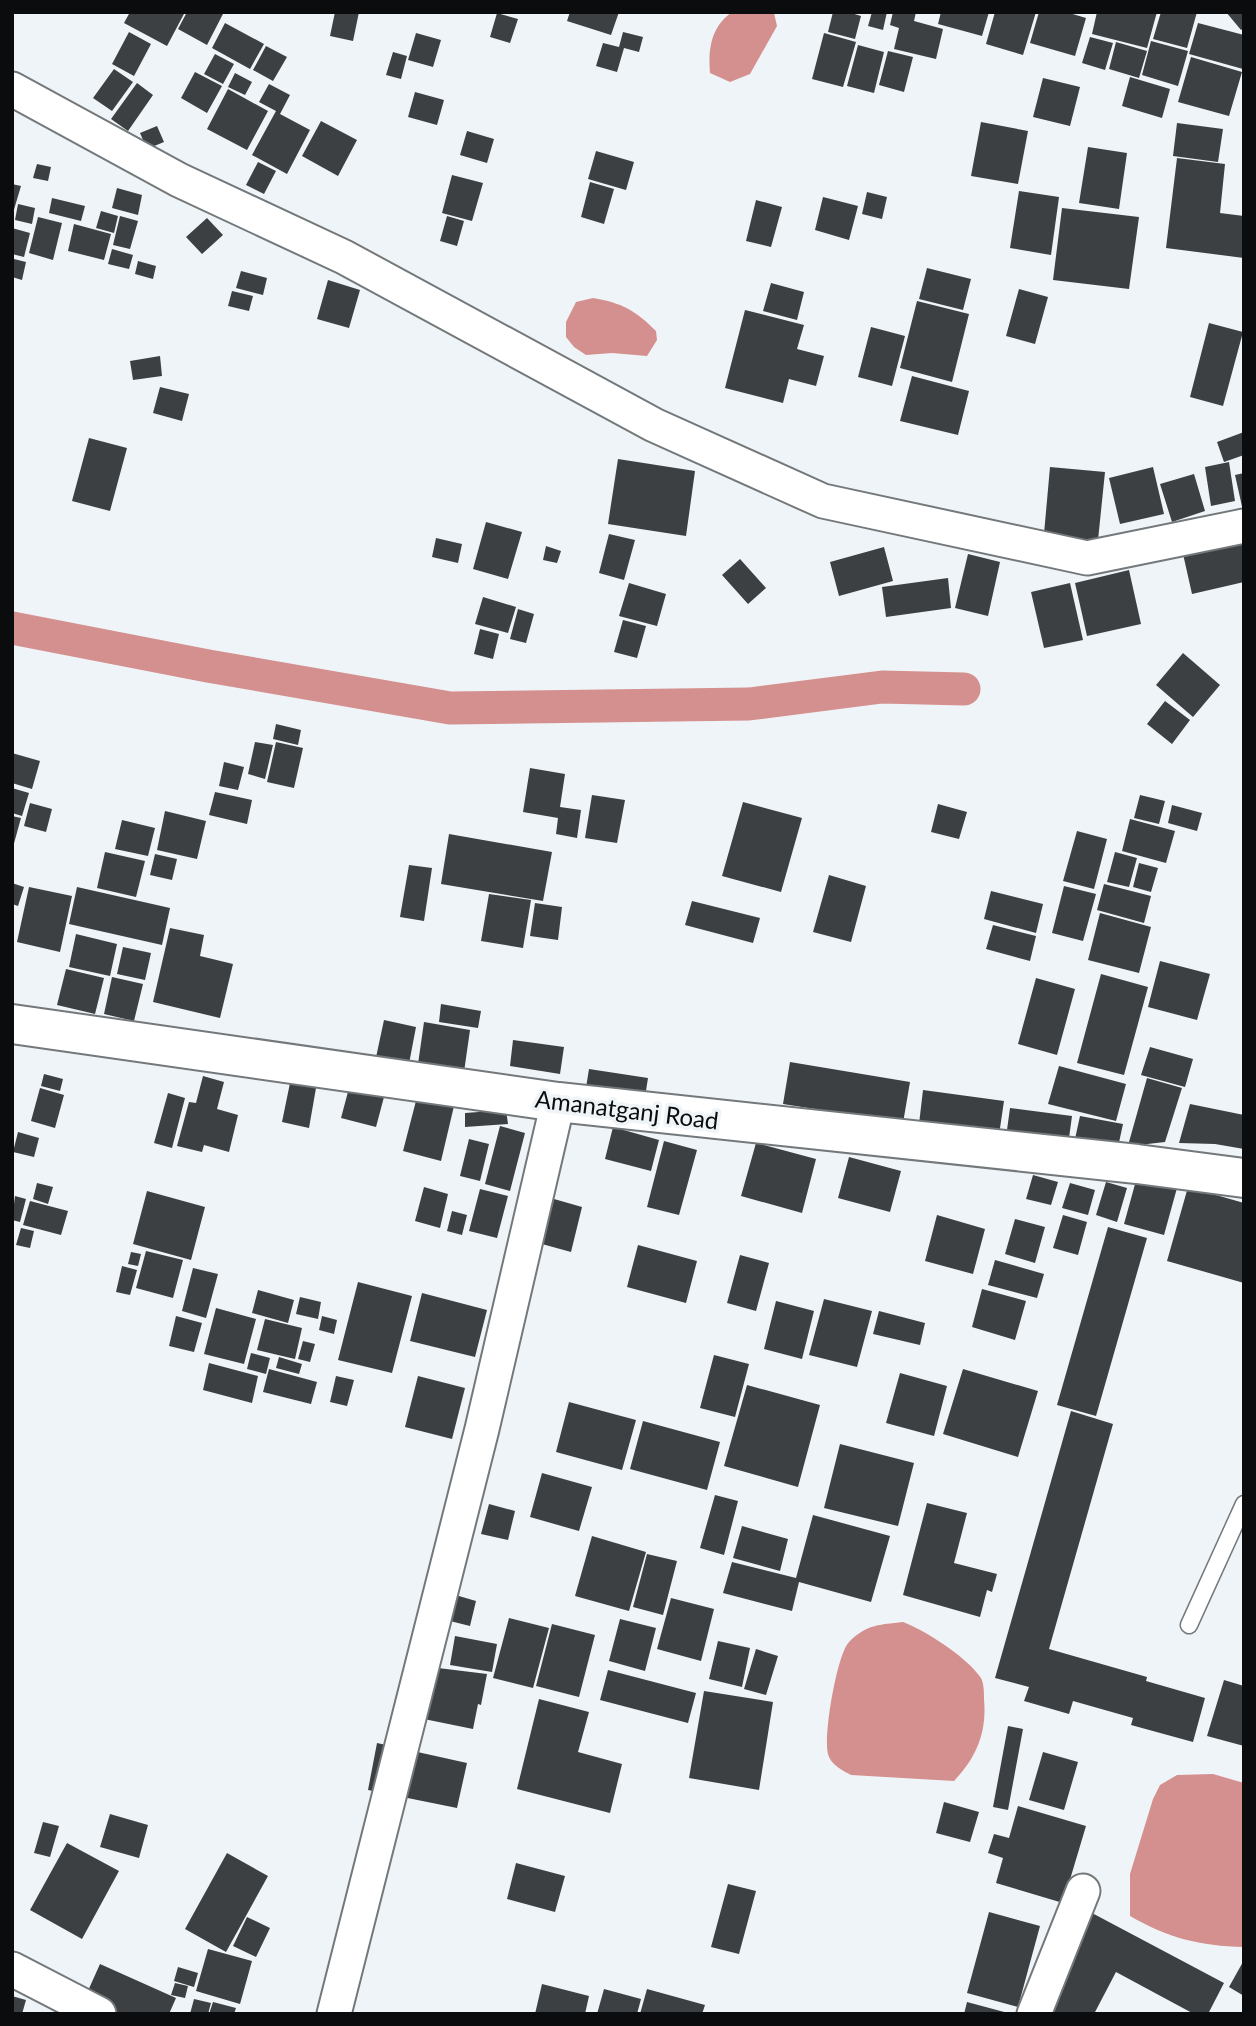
<svg xmlns="http://www.w3.org/2000/svg" width="1256" height="2026" font-family="Lato,sans-serif">
<style>
.water{fill:#d4908e}
.lines{fill:none;stroke-linecap:round;stroke-linejoin:round}
.canal{stroke:#d4908e;stroke-width:33}
.building{fill:#3c4043}
.lane-casing{stroke:#73787b;stroke-width:19}
.street-casing{stroke:#73787b;stroke-width:37}
.secondary-casing{stroke:#73787b;stroke-width:42}
.lane{stroke:#fff;stroke-width:16}
.street{stroke:#fff;stroke-width:33}
.secondary{stroke:#fff;stroke-width:38}
.labels{text-anchor:middle;dominant-baseline:central;stroke-width:7;stroke-linejoin:round;paint-order:stroke}
.street-label{font-size:24px;fill:#0a0c0d;stroke:#eff4f8}
</style>
<rect width="100%" height="100%" fill="#eff4f8"/>
<path class="water" d="M732,12L774,13L777,26L750,74L730,82L710,73C708,49 711,27 732,12Z
M593,298C622,303 635,310 656,331L657,340L647,356L612,353L586,355L574,347L566,337V322L576,302Z
M903,1622C925,1630 968,1658 981,1678C984,1684 984,1692 984,1699C987,1732 977,1757 954,1781L851,1775C843,1771 830,1764 828,1754C823,1736 837,1654 849,1642C867,1624 879,1625 903,1622Z
M1213,1774L1244,1783V1947C1200,1946 1168,1938 1130,1916V1874L1153,1799L1160,1785L1177,1775Z"/>
<g class="lines">
<path class="canal" d="M12,628L208,666L450,708L749,704L882,687L964,689"/>
</g>
<path class="building" d="M130,12H185L167,46L124,23Z
M187,12H224L207,45L178,29Z
M335,12H359L353,41L330,36Z
M570,12H619L611,35L567,21Z
M833,12H848L861,16L855,39L828,32Z
M872,12H887L883,30L868,26Z
M893,12H916L914,21L943,29L936,59L894,49L899,28L890,25Z
M941,12H989L982,36L938,24Z
M995,12H1036L1023,55L986,44Z
M1039,12H1066L1086,18L1075,56L1030,43Z
M1097,12H1157L1147,48L1092,34Z
M1161,12H1197L1187,48L1153,39Z
M1226,12H1244V28L1241,30Z
M497,13L518,19L510,43L490,37Z
M225,23L264,44L250,69L212,48Z
M1198,23L1244,35L1243,69L1189,54Z
M129,32L151,44L134,76L112,64Z
M623,32L643,37L639,52L624,48L617,72L596,66L603,43L619,47Z
M416,33L441,40L433,67L408,60Z
M824,33L856,42L843,87L812,79Z
M1090,37L1113,43L1105,70L1082,63Z
M1151,41L1188,51L1178,86L1142,75Z
M1116,42L1147,51L1139,78L1109,69Z
M858,45L884,52L874,93L847,86Z
M266,46L287,57L273,81L253,70Z
M888,51L913,57L904,92L879,85Z
M393,52L407,56L401,79L386,75Z
M215,54L234,64L223,84L204,74Z
M1191,57L1242,72L1229,116L1178,102Z
M114,69L133,82L112,111L93,98Z
M195,72L222,86L207,113L181,98Z
M235,73L252,82L245,95L228,87Z
M1130,77L1170,89L1162,118L1122,106Z
M1043,78L1080,87L1070,126L1033,117Z
M137,83L153,95L128,131L111,119Z
M269,84L290,95L280,114L310,130L287,174L252,155L276,111L259,102Z
M228,89L268,111L247,150L207,129Z
M415,92L444,100L437,125L408,117Z
M321,121L357,140L338,176L302,156Z
M981,122L1028,131L1018,184L971,176Z
M1177,123L1223,129L1218,162L1173,156Z
M157,126L164,142L147,149L140,133Z
M467,131L494,139L487,163L460,155Z
M1088,147L1127,153L1119,209L1079,203Z
M596,151L634,162L626,190L588,179Z
M1177,158L1225,164L1220,213L1244,216V258L1166,248Z
M258,162L276,171L264,194L246,185Z
M37,164L51,167L48,181L33,178Z
M452,175L483,183L472,221L442,213Z
M590,182L614,189L604,224L581,217Z
M12,184L21,186L13,213H12Z
M117,188L142,195L138,215L112,208Z
M1019,191L1059,197L1051,255L1010,248Z
M867,192L887,197L882,219L862,214Z
M823,197L858,206L849,240L815,230Z
M52,198L85,206L81,221L49,213Z
M756,200L782,207L771,247L746,241Z
M18,204L35,208L32,224L15,220Z
M1062,208L1139,217L1129,289L1053,280Z
M101,211L118,216L114,233L96,228Z
M120,216L138,221L130,249L113,245Z
M447,216L464,221L457,246L440,241Z
M38,217L62,223L53,260L29,253Z
M207,218L223,235L202,254L186,237Z
M74,224L111,234L104,260L68,251Z
M12,228L30,233L24,257L12,254Z
M112,249L133,255L129,269L108,264Z
M14,259L26,262L22,280L12,277Z
M138,261L156,266L153,279L135,274Z
M927,268L971,279L963,310L919,299Z
M241,271L267,278L263,295L236,288Z
M328,280L360,290L349,328L317,319Z
M771,283L804,292L797,320L763,311Z
M1019,289L1048,297L1035,344L1006,336Z
M232,291L253,296L249,311L228,306Z
M917,301L969,314L952,382L900,368Z
M745,310L804,325L797,349L824,356L816,386L789,379L783,403L725,388Z
M1209,323L1243,332L1223,406L1190,397Z
M871,327L905,336L892,386L858,377Z
M160,356L162,376L133,380L130,361Z
M912,376L969,391L958,435L900,421Z
M160,387L189,394L182,421L153,413Z
M1244,432V455L1224,462L1217,442Z
M89,438L127,448L110,511L72,501Z
M618,459L695,471L686,536L608,524Z
M1229,462L1235,501L1211,506L1205,467Z
M1050,467L1105,472L1097,550L1043,545Z
M1153,467L1164,514L1120,524L1109,478Z
M1244,473V511H1243L1235,475Z
M1194,474L1205,511L1172,522L1160,484Z
M486,522L522,532L508,579L473,569Z
M1244,532V582L1192,594L1181,545Z
M609,534L635,540L624,580L599,573Z
M436,538L462,544L458,563L432,557Z
M546,546L561,551L557,563L543,560Z
M884,547L893,581L839,596L830,562Z
M968,554L1000,562L988,616L955,608Z
M740,559L766,588L748,604L722,575Z
M1129,570L1141,624L1087,636L1075,583Z
M948,578L951,608L886,617L882,587Z
M629,583L666,594L657,626L619,616Z
M1070,583L1083,640L1044,648L1031,592Z
M483,597L516,607L508,633L475,624Z
M518,609L534,614L526,643L510,639Z
M623,620L646,626L637,658L614,652Z
M480,629L499,634L493,659L474,654Z
M1183,653L1220,685L1193,717L1156,685Z
M1165,701L1190,720L1172,744L1147,724Z
M276,724L301,730L298,745L273,739Z
M255,742L273,745L265,779L248,774Z
M276,742L303,748L294,788L267,782Z
M12,753L40,761L32,789L12,783Z
M224,762L244,767L238,790L219,786Z
M530,768L565,774L560,807L581,810L577,838L556,834L558,818L523,812Z
M12,788L29,793L22,816L12,813Z
M215,792L252,800L247,824L209,815Z
M592,795L625,800L617,843L585,838Z
M1140,795L1165,801L1159,824L1134,818Z
M743,802L802,818L781,892L722,876Z
M30,803L52,809L46,832L24,826Z
M938,804L967,812L959,839L931,832Z
M1172,805L1202,813L1197,831L1168,823Z
M165,811L206,821L197,859L157,850Z
M12,816L21,818L13,847H12Z
M1130,819L1175,831L1166,863L1122,851Z
M122,820L155,828L148,856L115,849Z
M1077,831L1107,839L1094,889L1063,881Z
M449,834L552,852L543,901L441,884Z
M105,852L145,861L136,897L97,888Z
M1115,852L1137,858L1129,887L1107,882Z
M155,854L177,859L172,880L150,875Z
M1139,863L1158,868L1151,892L1133,887Z
M409,865L432,868L424,921L400,917Z
M829,875L866,886L851,942L813,932Z
M12,883L24,887L18,906L12,904Z
M1104,884L1151,896L1144,923L1097,910Z
M1064,886L1096,894L1083,941L1052,933Z
M29,887L72,896L60,952L17,942Z
M77,887L170,908L162,945L69,924Z
M991,891L1043,904L1036,933L984,919Z
M489,894L531,900L523,948L481,941Z
M692,901L760,918L753,943L685,925Z
M535,903L562,907L558,940L530,936Z
M1100,913L1151,927L1139,973L1088,960Z
M993,925L1036,936L1030,961L986,949Z
M170,928L204,935L200,956L233,964L220,1018L153,1002Z
M76,934L117,944L110,976L69,967Z
M123,947L151,953L145,980L117,974Z
M1160,961L1210,974L1197,1020L1148,1007Z
M66,969L104,978L95,1014L57,1005Z
M1101,974L1148,987L1124,1075L1077,1063Z
M112,977L143,984L134,1021L104,1014Z
M1036,978L1075,989L1057,1055L1018,1044Z
M441,1004L481,1011L478,1028L439,1022Z
M384,1020L416,1027L408,1069L375,1062Z
M424,1022L470,1030L464,1072L418,1064Z
M513,1040L564,1047L560,1074L510,1066Z
M1150,1047L1193,1059L1185,1087L1141,1075Z
M790,1062L910,1082L903,1123L783,1104Z
M1059,1066L1126,1084L1116,1121L1048,1104Z
M589,1069L648,1078L643,1110L584,1100Z
M44,1074L63,1079L60,1091L41,1086Z
M203,1076L224,1082L217,1109L238,1115L229,1152L204,1145L202,1152L177,1146L189,1102L196,1103Z
M1147,1078L1182,1088L1165,1142L1130,1146L1129,1142Z
M290,1083L316,1088L309,1128L282,1122Z
M40,1088L64,1095L55,1128L31,1121Z
M349,1088L384,1097L376,1127L341,1118Z
M923,1090L1004,1101L999,1135L919,1124Z
M168,1093L185,1098L172,1148L154,1143Z
M417,1097L454,1106L441,1161L403,1151Z
M1190,1104L1244,1115V1149L1215,1144L1179,1143Z
M1010,1108L1072,1116L1069,1138L1007,1130Z
M506,1110L508,1124L465,1127V1113Z
M1080,1116L1123,1124L1118,1147L1075,1139Z
M500,1126L525,1133L510,1191L485,1184Z
M613,1127L659,1140L651,1171L605,1159Z
M18,1132L39,1138L34,1157L13,1152Z
M469,1139L489,1144L480,1181L460,1176Z
M664,1141L697,1150L679,1215L647,1207Z
M756,1143L816,1159L802,1213L741,1196Z
M849,1157L901,1171L890,1212L838,1198Z
M1033,1175L1058,1182L1051,1205L1026,1199Z
M1137,1177L1177,1188L1164,1235L1124,1224Z
M1106,1182L1127,1188L1117,1222L1096,1215Z
M37,1183L53,1187L48,1204L33,1199Z
M1070,1183L1095,1190L1088,1215L1062,1208Z
M424,1187L448,1194L440,1228L415,1221Z
M1188,1187L1244,1203V1283L1167,1261Z
M480,1189L508,1196L497,1238L469,1231Z
M147,1191L205,1207L191,1260L133,1244Z
M15,1196L26,1199L20,1222L12,1220Z
M554,1199L582,1207L571,1252L542,1244Z
M30,1201L68,1211L61,1235L23,1225Z
M452,1211L467,1215L462,1235L447,1231Z
M937,1215L985,1229L973,1274L925,1261Z
M1063,1215L1087,1222L1078,1255L1053,1248Z
M1015,1219L1045,1227L1035,1263L1005,1254Z
M1108,1227L1147,1238L1096,1416L1057,1405Z
M21,1228L34,1231L30,1248L16,1245Z
M638,1245L697,1261L686,1303L627,1287Z
M146,1251L183,1260L173,1298L136,1288Z
M131,1252L141,1254L138,1266L128,1264Z
M740,1255L769,1263L756,1311L727,1303Z
M995,1260L1044,1274L1037,1298L988,1285Z
M122,1266L137,1270L130,1295L116,1292Z
M193,1268L218,1274L206,1318L182,1311Z
M358,1282L412,1296L392,1373L338,1360Z
M982,1289L1026,1301L1015,1340L972,1327Z
M258,1290L294,1300L288,1323L252,1313Z
M422,1293L487,1310L475,1357L410,1341Z
M300,1297L321,1302L318,1319L296,1314Z
M824,1299L872,1311L857,1367L809,1355Z
M776,1301L814,1311L802,1359L764,1349Z
M216,1308L256,1319L244,1364L204,1354Z
M879,1311L925,1323L920,1345L873,1334Z
M176,1316L202,1323L194,1352L169,1346Z
M322,1316L337,1320L334,1334L319,1330Z
M265,1319L302,1328L295,1359L257,1350Z
M303,1341L315,1344L310,1362L298,1359Z
M251,1353L270,1358L266,1374L247,1369Z
M714,1355L749,1364L735,1417L700,1408Z
M279,1357L302,1364L299,1374L276,1368Z
M209,1363L258,1376L252,1403L203,1390Z
M269,1369L317,1382L311,1404L263,1392Z
M963,1369L1038,1391L1018,1457L943,1434Z
M900,1373L947,1386L934,1436L886,1423Z
M336,1376L354,1380L347,1406L330,1402Z
M418,1376L465,1388L452,1439L405,1427Z
M747,1385L820,1405L798,1487L724,1466Z
M569,1402L636,1420L622,1470L556,1452Z
M1071,1411L1113,1424L1049,1649L1147,1677L1146,1681L1205,1698L1193,1742L1131,1725L1133,1718L1073,1701L1069,1714L1024,1701L1029,1687L995,1678Z
M643,1421L720,1442L707,1490L630,1469Z
M840,1444L914,1463L898,1526L824,1508Z
M542,1473L592,1487L579,1531L530,1517Z
M715,1495L738,1501L724,1555L700,1548Z
M927,1503L967,1513L954,1563L997,1574L992,1592L987,1590L980,1617L903,1595Z
M489,1504L515,1511L508,1540L481,1534Z
M813,1515L890,1536L871,1602L799,1582L792,1611L723,1593L732,1562L796,1578Z
M742,1526L788,1539L780,1571L733,1558Z
M592,1536L646,1552L629,1611L575,1596Z
M647,1554L677,1561L663,1615L633,1607Z
M452,1594L476,1601L470,1626L446,1620Z
M671,1598L714,1609L701,1661L657,1649Z
M509,1618L549,1628L533,1688L493,1678Z
M620,1619L656,1628L645,1671L609,1661Z
M552,1624L595,1635L579,1697L536,1686Z
M455,1636L497,1644L492,1672L450,1665Z
M718,1641L750,1648L742,1687L709,1679Z
M756,1649L778,1656L766,1695L744,1689Z
M430,1667L487,1674L481,1705L478,1704L473,1729L419,1718Z
M608,1670L696,1693L688,1723L600,1700Z
M1224,1680L1244,1686V1746L1207,1736Z
M704,1691L773,1702L759,1790L689,1778Z
M539,1699L589,1712L578,1752L622,1764L610,1813L517,1789Z
M1008,1726L1023,1729L1008,1810L993,1807Z
M377,1743L467,1763L457,1808L368,1790Z
M1043,1752L1078,1762L1064,1810L1029,1800Z
M944,1802L979,1812L970,1842L936,1833Z
M1018,1806L1086,1826L1063,1903L996,1883L1003,1858L988,1853L994,1834L1009,1838Z
M110,1814L148,1825L139,1858L100,1847Z
M43,1822L59,1826L50,1857L34,1853Z
M67,1843L119,1871L82,1939L30,1910Z
M227,1853L268,1876L226,1952L185,1929Z
M516,1863L565,1876L555,1912L507,1899Z
M728,1884L756,1891L739,1954L711,1947Z
M989,1912L1040,1926L1018,2007L967,1993Z
M1092,1913L1224,1983L1208,2014H1194L1116,1972L1094,2014H1048Z
M247,1917L270,1928L256,1957L233,1946Z
M208,1949L252,1961L240,2004L196,1991Z
M1244,1960V1996L1229,1987Z
M100,1964L176,1998L169,2014H108L83,2002Z
M178,1967L198,1973L194,1987L174,1981Z
M175,1983L188,1986L185,1998L171,1995Z
M542,1984L589,1996L585,2014H535Z
M604,1989L641,1999L637,2014H597Z
M647,1989L705,2005L702,2014H640Z
M12,1996L26,2000L22,2014H12Z
M194,1999L211,2003L208,2014H190Z
M213,2002L236,2008L234,2014H209Z
M967,2002L1008,2013V2014H964Z"/>
<g class="lines">
<defs>
<path id="lane" d="M1189,1625L1244,1504"/>
<path id="street" d="M12,89L179,180L344,257L654,425L823,501L1087,558L1244,526
M12,1969L99,2014
M334,2014L482,1429L558,1102
M1034,2014L1083,1891"/>
<path id="secondary" d="M12,1024L558,1102L1137,1164L1244,1178"/>
</defs>
<use href="#lane" class="lane-casing"/>
<use href="#street" class="street-casing"/>
<use href="#secondary" class="secondary-casing"/>
<use href="#lane" class="lane"/>
<use href="#street" class="street"/>
<use href="#secondary" class="secondary"/>
</g>
<g class="labels">
<g class="street-label">
<text transform="translate(627 1109) rotate(7)">Amanatganj Road</text>
</g>
</g>
<rect width="1256" height="2026" fill="none" stroke="#0a0c0d" stroke-width="28"/>
</svg>
